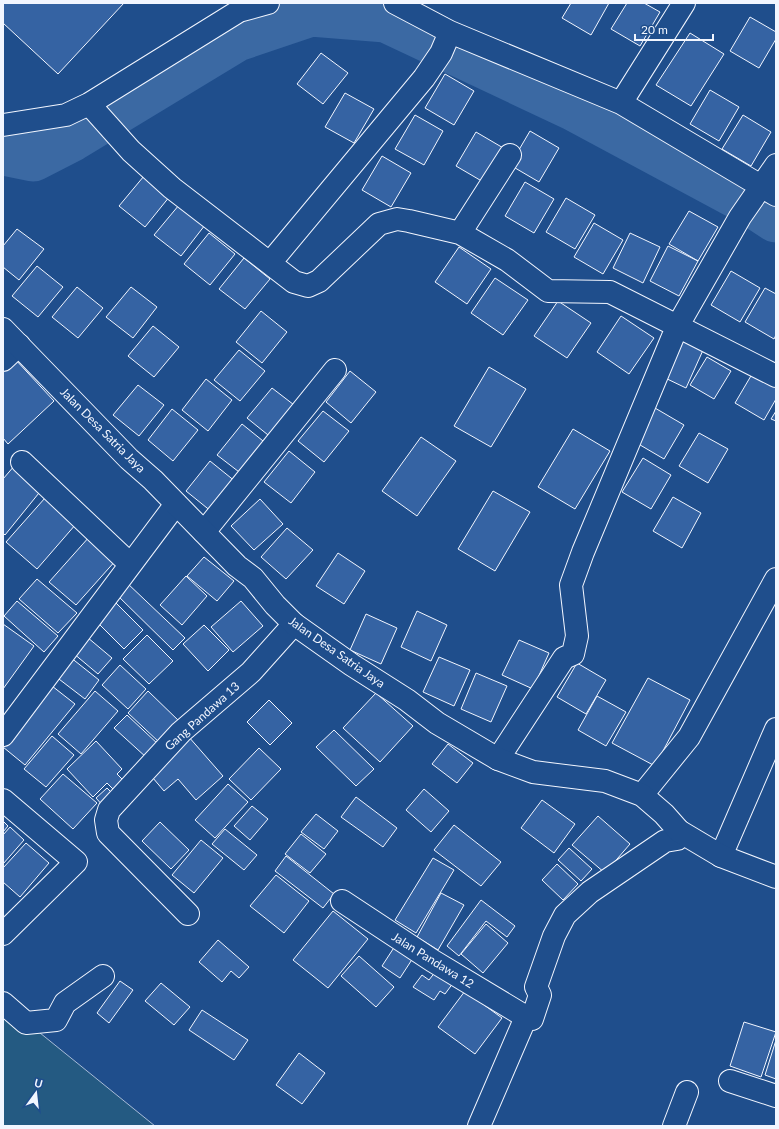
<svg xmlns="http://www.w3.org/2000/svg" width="779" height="1129" font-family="Lato,sans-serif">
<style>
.green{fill:#245a82;stroke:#a8bbd7}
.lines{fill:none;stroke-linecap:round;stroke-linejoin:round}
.river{stroke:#3b69a3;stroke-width:47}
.building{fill:#3563a3;stroke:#f2f6ff}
.street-casing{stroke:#f2f6ff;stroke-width:24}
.secondary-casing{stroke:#f2f6ff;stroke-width:24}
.street{stroke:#1f4e8c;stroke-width:22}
.secondary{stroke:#1f4e8c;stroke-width:22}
.labels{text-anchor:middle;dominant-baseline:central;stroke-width:3;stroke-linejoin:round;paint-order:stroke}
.street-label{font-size:12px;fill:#f2f6ff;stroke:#1f4e8c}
</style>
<rect width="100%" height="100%" fill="#1f4e8c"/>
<path class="green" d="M265,3H395L621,103L776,195V219L750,202L575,108L386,19L311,13L237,38L72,138L33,158L3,152V125L43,120Z
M3,1003L155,1126H3Z"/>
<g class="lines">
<path class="river" d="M3,152L33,158L72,138L237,38L311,13L386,19L575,108L750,202L776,219"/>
</g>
<path class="building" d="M3,3H124L58,74L3,23Z
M571,3H609L591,35L562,18Z
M627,3H644L660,12L640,46L611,29Z
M750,17L776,32V39L759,68L730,51Z
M690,33L724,54L691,106L656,85Z
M321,53L348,73L323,104L297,84Z
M445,74L474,91L454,125L425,108Z
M710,90L739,107L719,141L690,124Z
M345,93L374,109L354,143L325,127Z
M415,115L443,131L424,165L395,149Z
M743,115L771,132L751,166L722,149Z
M530,131L559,148L539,182L510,165Z
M476,132L505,149L485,183L456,166Z
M382,156L411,173L391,207L362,190Z
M144,176L170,196L145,227L119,206Z
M525,182L554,199L534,233L505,216Z
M566,198L595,215L575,249L546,232Z
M179,205L205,225L181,256L154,235Z
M689,211L718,227L698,261L669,244Z
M594,223L623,240L603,274L574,257Z
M17,229L44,249L19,280L3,267V246Z
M209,233L235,254L210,285L184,264Z
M630,233L660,247L643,283L613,268Z
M668,246L698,261L679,296L650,281Z
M459,247L491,269L467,304L435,282Z
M244,258L270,279L245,309L219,289Z
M37,266L63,287L38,317L12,296Z
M731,271L760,288L740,322L711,305Z
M495,278L528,300L503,335L471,313Z
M77,287L103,308L78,338L52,317Z
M131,287L157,307L133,338L106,317Z
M765,288L776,294V335L774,339L745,322Z
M558,301L591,323L567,358L534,336Z
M261,311L287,332L262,363L236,342Z
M621,316L654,338L629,374L597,352Z
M153,326L179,347L154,377L128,356Z
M679,336L704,348L686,388L661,376Z
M239,350L265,371L240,401L214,380Z
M707,357L731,371L714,399L690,385Z
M14,358L54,401L8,444L3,438V369Z
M489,367L526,389L491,447L454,426Z
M755,369L776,381V399L764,420L735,403Z
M350,371L376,392L351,423L326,402Z
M206,379L232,400L208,431L182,410Z
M138,385L164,405L139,436L113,415Z
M272,388L298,408L273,439L247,418Z
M655,408L684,425L664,459L635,442Z
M172,409L198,430L173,461L148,440Z
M323,411L349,431L324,462L298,441Z
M776,411V421L771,419Z
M242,424L268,445L243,475L217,455Z
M573,429L610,451L575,509L538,487Z
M699,433L728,449L708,483L679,466Z
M421,437L456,461L417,516L382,491Z
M289,451L315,472L291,503L264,482Z
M643,458L671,475L651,509L622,492Z
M210,461L236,482L212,512L186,491Z
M15,465L43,488L5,535L3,533V479Z
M493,491L530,512L495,571L458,549Z
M673,497L701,513L682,548L653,531Z
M45,498L76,524L37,569L6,542Z
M260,499L283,524L254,550L231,526Z
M287,528L313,550L286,579L261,557Z
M90,536L117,559L76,605L49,582Z
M338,553L365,571L344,604L316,586Z
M204,557L234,581L217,601L187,576Z
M186,576L207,596L182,625L160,605Z
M37,579L77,613L58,633L19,599Z
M126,582L185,638L173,650L115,593Z
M17,601L58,636L44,652L4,616Z
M241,601L263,626L233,652L211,627Z
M116,603L143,630L124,649L96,621Z
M417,611L447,625L431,661L401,647Z
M366,614L397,628L381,664L350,650Z
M3,624L34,646L3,689Z
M204,625L229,650L208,671L183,644Z
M147,635L173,661L149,684L123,659Z
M87,637L112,658L98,674L73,653Z
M519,640L549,653L533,689L502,675Z
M70,657L99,680L85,699L55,676Z
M439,657L470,670L454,706L423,692Z
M577,663L606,680L586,714L557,697Z
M120,665L146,689L128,709L102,685Z
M476,673L507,686L491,722L461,709Z
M648,678L690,700L655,766L612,743Z
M52,686L75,704L25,765L3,747Z
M95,691L118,711L81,754L58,734Z
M148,691L180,722L160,743L128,713Z
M376,693L413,726L380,762L343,728Z
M597,696L626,712L606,746L578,730Z
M269,700L292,723L270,745L247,722Z
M127,715L159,745L147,758L114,728Z
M334,730L374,769L356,786L316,747Z
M52,736L74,755L46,787L24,769Z
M188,736L223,776L196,800L178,779L164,791L147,771Z
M96,741L122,769L117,774L125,782L115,791L107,783L93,797L67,769Z
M448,744L473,763L457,783L432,764Z
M259,748L281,769L251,800L229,779Z
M63,774L97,803L73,829L40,799Z
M228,784L248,802L215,838L195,820Z
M107,788L115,796L104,807L96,798Z
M424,789L449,811L431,832L406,810Z
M356,797L397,828L383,847L341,817Z
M542,800L575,824L554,853L521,828Z
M252,806L268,819L250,840L234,826Z
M316,814L338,831L324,849L301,832Z
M598,816L630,844L605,873L572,845Z
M3,821L8,826L3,832Z
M160,822L189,850L171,869L142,841Z
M454,825L501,862L481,886L434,850Z
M10,827L24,840L3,864V835Z
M225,829L257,855L244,870L212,844Z
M301,834L326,854L310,873L285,854Z
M201,840L223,858L194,893L172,875Z
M26,843L49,863L20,897L3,882V868Z
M569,848L592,869L581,881L558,860Z
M286,856L334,894L323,908L275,871Z
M433,858L454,870L416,933L395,920Z
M557,864L578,884L563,900L542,880Z
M276,875L309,901L284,933L250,906Z
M441,893L464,905L438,950L417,937Z
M481,900L515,926L507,937L486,921L459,956L447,946Z
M333,911L368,939L328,988L293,960Z
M486,924L508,943L483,973L461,954Z
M218,940L249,967L239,978L231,971L222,982L199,962Z
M395,946L413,958L400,978L382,966Z
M359,956L394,987L376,1007L341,976Z
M439,967L456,979L445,994L440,991L434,1000L413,987L422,975L429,980Z
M120,981L133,990L109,1023L97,1013Z
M161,983L190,1007L174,1025L145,1001Z
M465,991L502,1018L475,1054L438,1027Z
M202,1010L248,1040L234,1060L189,1030Z
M744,1022L776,1032L761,1077L730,1066Z
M776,1040V1079L765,1075Z
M299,1053L325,1073L302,1104L276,1085Z"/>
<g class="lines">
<defs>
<path id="street" d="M395,3L450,32L621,103L776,195
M621,103L684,3
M89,104L131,151L172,188L294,282L308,286L319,281L379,224L397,219L409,221L460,233L507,260L548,291L610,292L776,376
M3,125L66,115L89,104L239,11L268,3
M460,233L510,155
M270,263L424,78L441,53L450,32
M3,360L19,345
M22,462L130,564
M204,532L335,370
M3,735L176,504
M498,759L564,658L573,654L577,636L571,585L583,552L677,327L740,217L776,165
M642,795L689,737L776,579
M3,800L76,862L3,934
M721,856L776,729
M342,901L433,961L526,1017
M188,914L108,833L106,820L109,810L181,732L251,672L294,624
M3,1003L26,1023L56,1020L65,1003L103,976
M730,1081L776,1096
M479,1126L526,1017L532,1019L540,995L536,987L554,936L565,915L590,892L665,841L677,839L679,831
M674,1126L687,1092"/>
<path id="secondary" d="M3,329L129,459L153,480L237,566L253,578L275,605L294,624L352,665L407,700L437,723L498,759L533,772L605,781L642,795L664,814L679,831L721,856L776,877"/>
</defs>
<use href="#street" class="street-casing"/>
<use href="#secondary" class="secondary-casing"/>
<use href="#street" class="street"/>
<use href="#secondary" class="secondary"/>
</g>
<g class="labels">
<g class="street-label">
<text transform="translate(103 430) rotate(45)">Jalan Desa Satria Jaya</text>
<text transform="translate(337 652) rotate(35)">Jalan Desa Satria Jaya</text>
<text transform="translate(202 716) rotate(-42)">Gang Pandawa 13</text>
<text transform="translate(433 960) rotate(32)">Jalan Pandawa 12</text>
</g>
</g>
<rect width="779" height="1129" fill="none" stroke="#f2f6ff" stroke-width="8"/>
<g transform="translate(36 1093) rotate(15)" stroke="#1f4e8c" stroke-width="3" paint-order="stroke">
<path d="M0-3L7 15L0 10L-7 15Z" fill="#f2f6ff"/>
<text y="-6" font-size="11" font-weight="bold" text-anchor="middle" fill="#f2f6ff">U</text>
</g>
<path d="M635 34v6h78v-6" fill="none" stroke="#f2f6ff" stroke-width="2"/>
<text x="641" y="34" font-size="12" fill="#f2f6ff" stroke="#1f4e8c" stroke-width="3" paint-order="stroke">20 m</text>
</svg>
